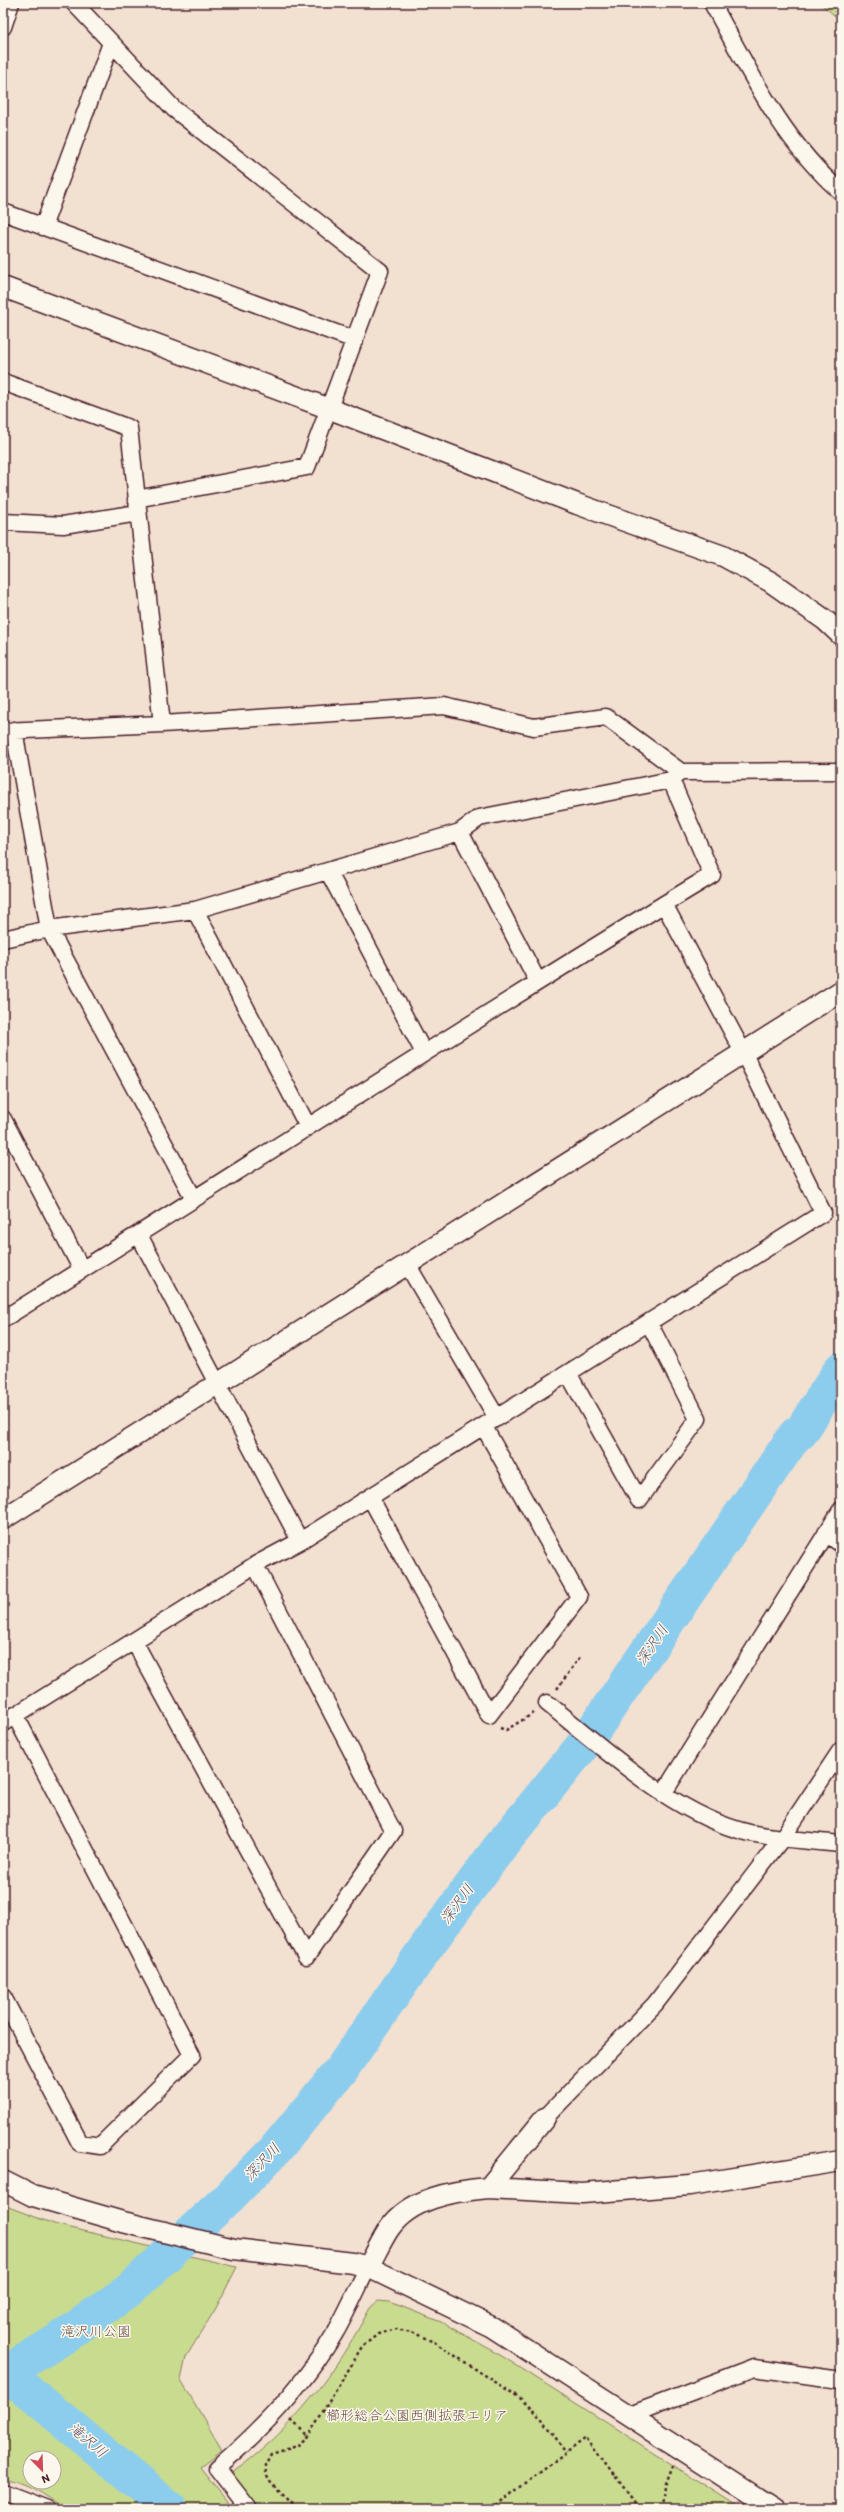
<svg xmlns="http://www.w3.org/2000/svg" width="844" height="2512" font-family="Itim,'Klee One',sans-serif">
<style>
.green{fill:#c8db8f;stroke:#897d5d;fill-rule:evenodd}
.lines{fill:none;stroke-linecap:round;stroke-linejoin:round}
.river{stroke:#8ccdee;stroke-width:35}
.minor-casing{stroke:#4a1f2b;stroke-width:19}
.tertiary-casing{stroke:#4a1f2b;stroke-width:23}
.path{stroke:#4a1f2b;stroke-width:2.5;stroke-dasharray:3 3;stroke-linecap:butt}
.minor{stroke:#fbf7ec;stroke-width:16}
.tertiary{stroke:#fbf7ec;stroke-width:20}
.labels{text-anchor:middle;dominant-baseline:central;stroke-width:3;stroke-linejoin:round;paint-order:stroke}
.park-label{font-size:14px;fill:#6a4e44;stroke:#fbf7ec}
.water-label{font-size:15px;font-style:italic;fill:#5e5366;stroke:#fbf7ec}
</style>
<rect width="100%" height="100%" fill="#f2e0d1"/>
<filter id="ink" filterUnits="userSpaceOnUse"><feTurbulence type="fractalNoise" baseFrequency=".025" numOctaves="2"/><feDisplacementMap in="SourceGraphic" scale="8" xChannelSelector="R" yChannelSelector="G"/><feConvolveMatrix kernelMatrix="1 2 1 2 8 2 1 2 1" color-interpolation-filters="sRGB"/></filter>
<g filter="url(#ink)">
<path class="green" d="M820,3H841V21Z
M3,2205L54,2224L237,2267L216,2308L186,2357L181,2380L222,2450L200,2467L233,2509H63C46,2494 25,2482 3,2478ZM30,2458H54V2482H30Z
M378,2301L390,2302L441,2322L497,2353L742,2509H260L232,2473C292,2431 336,2372 370,2308Z"/>
<g class="lines">
<path class="river" d="M3,2374L59,2340L128,2291L228,2198L274,2151L341,2070L427,1946L499,1848L584,1744L796,1434L801,1432L841,1369
M3,2374L22,2386L170,2509"/>
<defs>
<path id="minor" d="M74,3L174,109L380,271L307,467L136,499
M712,3C749,70 782,141 841,192
M3,27L11,3
M3,212L355,340
M43,227L111,43
M3,382L129,428L162,724
M3,522L63,525L138,513
M14,730L49,929L194,1199
M3,731L162,724L444,706L534,727L606,717L681,772L841,771
M460,832L538,982
M328,871L424,1053
M195,910L308,1127
M3,939L49,929L195,910L460,832L479,818L671,780L678,774
M3,1119L82,1270
M139,1235L300,1541
M407,1264L497,1418
M3,1319C240,1172 473,1019 712,875L671,780
M568,1373L639,1500L698,1419L649,1323
M370,1497L489,1715L579,1597L484,1427
M826,1533L841,1544
M134,1641L306,1957L393,1831L255,1565
M547,1703C606,1750 675,1816 750,1833C780,1839 811,1841 841,1844
M3,1723L255,1565L300,1541L823,1213L744,1054L664,904
M663,1794L841,1510
M3,1997L80,2143L100,2146L192,2055L15,1715
M545,2118L655,2004L783,1837L841,1750
M630,2415L754,2368L841,2380
M3,2492L47,2509
M249,2509L217,2468C263,2429 304,2385 335,2333C347,2312 357,2289 368,2267"/>
<path id="tertiary" d="M3,287L330,409L577,504L723,556L771,582L825,620L841,635
M3,1519L841,991
M3,2181L33,2196L123,2222L234,2249L353,2263L368,2267L492,2327L774,2509
M488,2188L582,2193L690,2185L841,2161
M368,2267C375,2255 381,2241 389,2229C410,2198 453,2191 488,2188L545,2118"/>
</defs>
<use href="#minor" class="minor-casing"/>
<use href="#tertiary" class="tertiary-casing"/>
<path class="path" d="M557,1689L580,1657
M500,1728L506,1730L534,1713
M291,2420L308,2436
M297,2509C282,2490 254,2480 271,2454L297,2446L308,2436L363,2346L378,2334L396,2329L412,2332L434,2342L520,2398L545,2422L566,2453
M491,2509L586,2438L639,2509
M663,2509L665,2487L673,2466"/>
<use href="#minor" class="minor"/>
<use href="#tertiary" class="tertiary"/>
</g>
</g>
<g class="labels">
<g class="park-label">
<text x="96" y="2331">滝沢川公園</text>
<text x="417" y="2415">櫛形総合公園西側拡張エリア</text>
</g>
<g class="water-label">
<text transform="translate(652 1645) rotate(-56)">深沢川</text>
<text transform="translate(457 1904) rotate(-54)">深沢川</text>
<text transform="translate(262 2162) rotate(-47)">深沢川</text>
<text transform="translate(88 2440) rotate(40)">滝沢川</text>
</g>
</g>
<rect width="844" height="2512" fill="none" stroke="#fbf7ec" stroke-width="16"/>
<rect x="8" y="8" width="828" height="2496" fill="none" stroke="#4a1f2b" stroke-width="1.5" filter="url(#ink)"/>
<g transform="translate(42 2470) rotate(157)"><circle r="19" fill="#fbf7ec" stroke="#b4a19f"/>
<path d="M0-3L7 15L0 10L-7 15Z" fill="#d1495b"/>
<text y="-6" font-size="11" font-weight="bold" text-anchor="middle" fill="#4a1f2b">N</text>
</g>
</svg>
